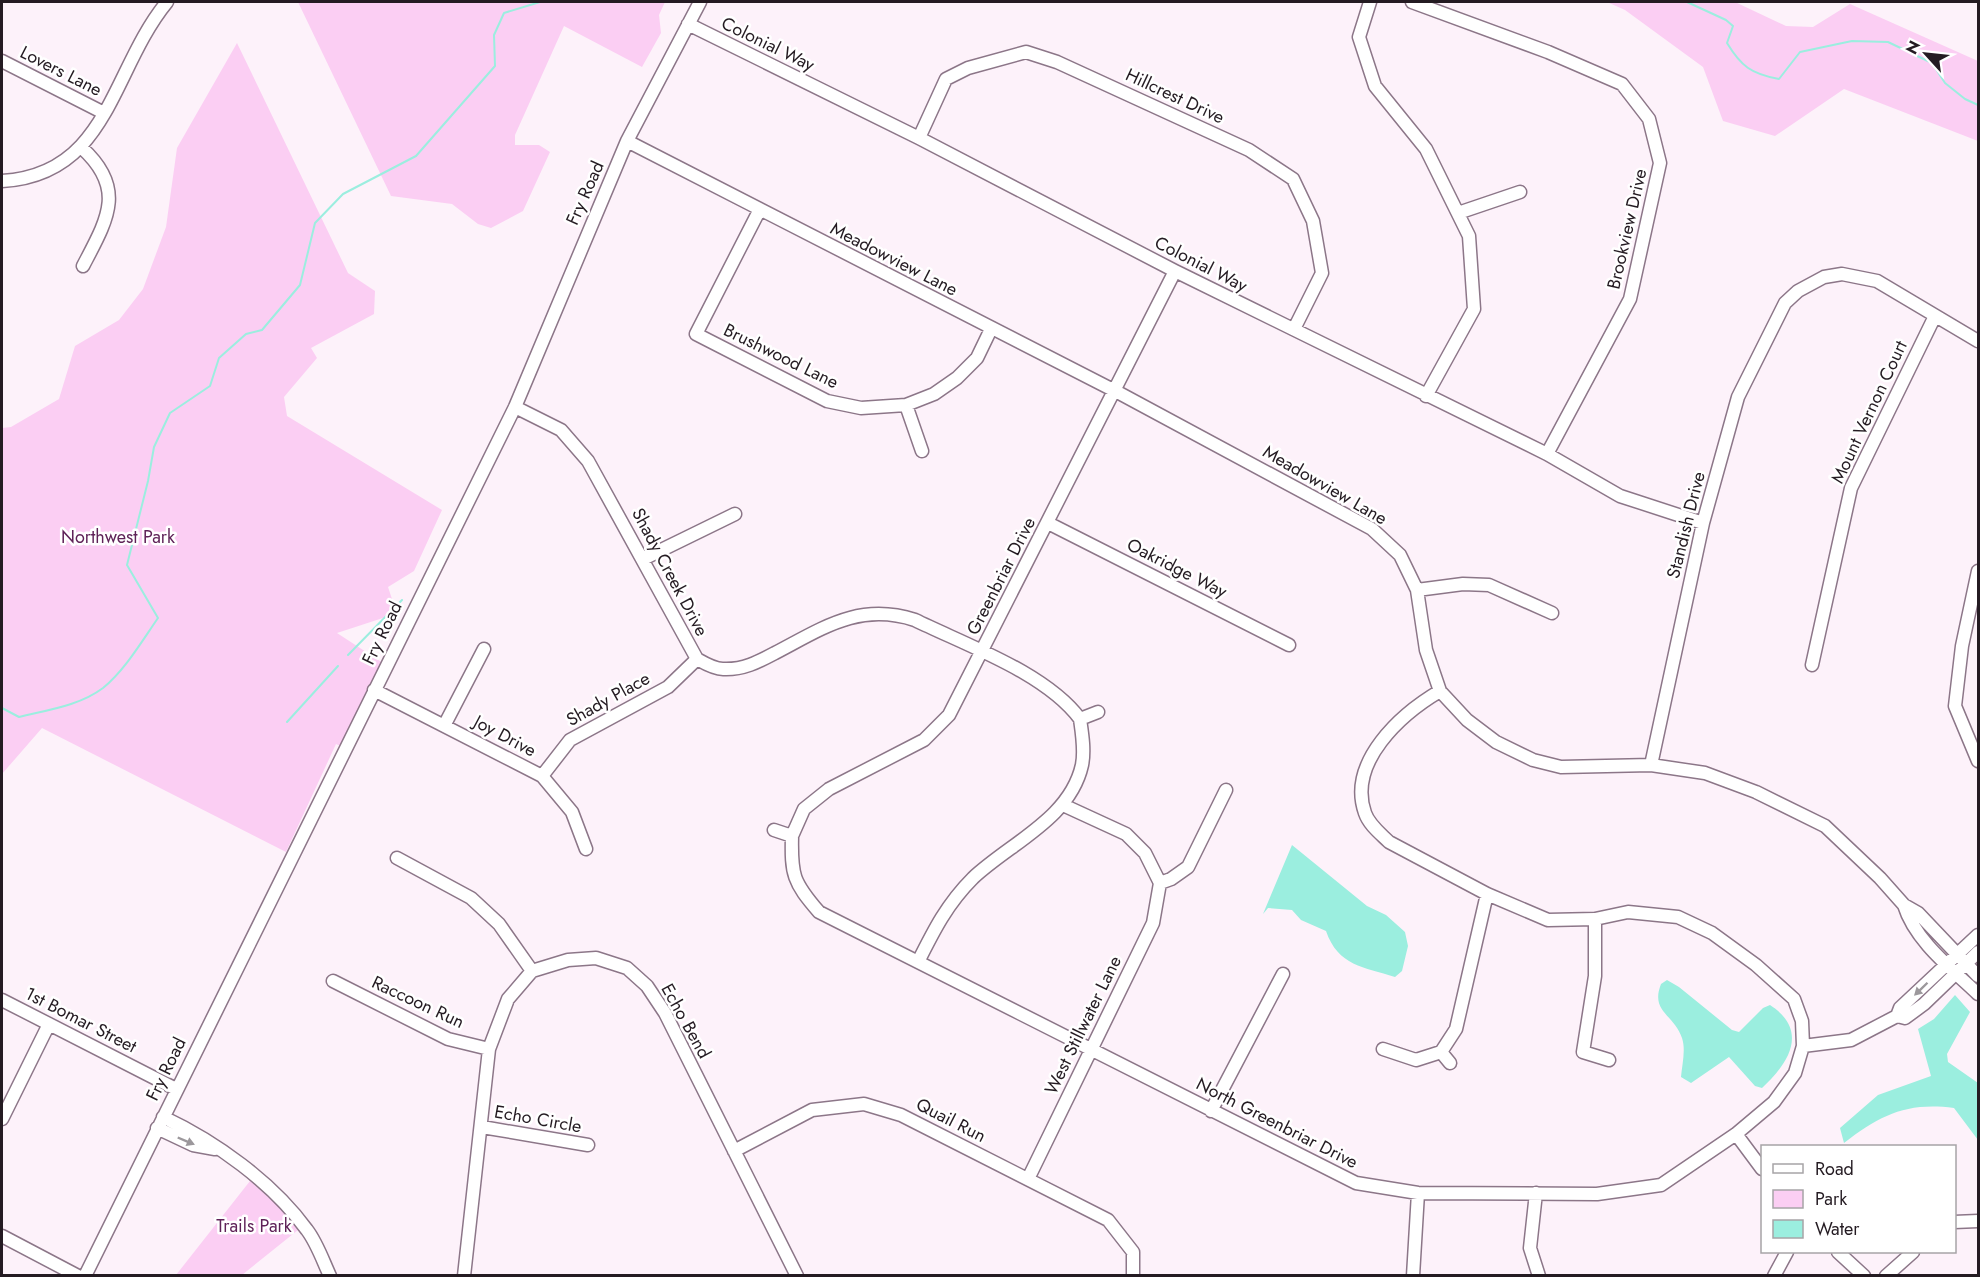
<svg xmlns="http://www.w3.org/2000/svg" width="1980" height="1277" font-family="Jost,sans-serif">
<style>
.green{fill:#fbcef3}
.water{fill:#9beedf}
.lines{fill:none;stroke-linecap:round;stroke-linejoin:round}
.stream{stroke:#9beedf;stroke-width:2}
.minor-casing{stroke:#8c7688;stroke-width:15}
.minor{stroke:#fff;stroke-width:12}
.oneway{fill:#9c989c}
.labels{text-anchor:middle;dominant-baseline:central;stroke-width:5;stroke-linejoin:round;paint-order:stroke}
.street-label{font-size:18px;fill:#241b22;stroke:#fff}
.park-label{font-size:18px;fill:#5f2258;stroke:#fff}
</style>
<rect width="100%" height="100%" fill="#fdf2fa"/>
<path class="green" d="M298,2H665L659,15L661,33L642,67L564,26L515,135V145H539L550,152L523,211L491,228L478,224L452,204L391,196Z
M1607,2H1735L1786,26L1813,27L1850,4L1978,61V141L1844,89L1775,136L1723,121L1703,67L1625,10Z
M237,43L348,273L375,291L374,314L311,348L317,358L284,397L287,416L442,510L414,571L388,587L393,602L386,617L337,633L386,665L345,748L336,744L286,852L42,728L2,774V428L11,427L59,399L75,346L119,320L143,289L166,227L177,148Z
M250,1181L278,1206L298,1230L242,1275H176Z"/>
<path class="water" d="M1292,845L1367,906L1386,915L1405,932L1408,946L1402,971L1395,977C1364,967 1338,966 1326,931L1301,920L1292,910L1268,908L1263,914Z
M1667,980L1679,987L1732,1030L1739,1032L1763,1008L1770,1005C1810,1031 1788,1064 1762,1088L1755,1086L1729,1057L1691,1083L1681,1077C1682,1065 1686,1050 1682,1038C1674,1014 1650,1012 1661,984Z
M1955,995L1970,1012L1947,1054L1948,1062L1978,1083V1140L1954,1108C1906,1102 1881,1115 1844,1143L1840,1128L1878,1095L1931,1076L1918,1029L1934,1019Z"/>
<g class="lines">
<path class="stream" d="M1687,2L1726,20L1733,26L1727,43C1741,66 1751,74 1779,79L1800,52L1852,41L1888,42L1932,63L1945,83L1965,99L1978,105
M348,655L402,600
M2,708L19,717C47,710 79,706 103,688C125,670 142,641 158,618L127,565L148,481L154,447L170,413L210,386L219,358L246,334L262,330L300,285L315,223L343,194L416,156L495,66L494,35L504,13L540,2
M287,722L338,666"/>
<defs>
<path id="minor" d="M1370,2L1359,37L1375,86L1426,149L1469,236L1474,309L1426,396
M1412,2L1548,52L1622,84L1649,119L1660,163L1630,299L1547,454
M688,24L919,138L1175,271L1547,454L1620,496L1703,523
M2,61L104,113
M919,138L946,79L968,68L1026,52L1057,62L1249,150L1293,179L1313,221L1322,273L1294,329
M627,141L1121,394L1372,529L1400,555L1417,590L1426,650L1440,691L1467,720L1496,742L1533,760L1561,767L1651,765L1705,773L1756,792L1825,826L1880,878L1904,905L1918,913L1978,976
M82,148C127,189 107,220 83,266
M2,181C109,175 111,70 167,2
M759,211L696,334L827,401L861,408L906,405L934,394L957,378L977,358L991,329
M1458,213L1520,192
M906,405L922,451
M515,407L561,430L588,461L697,659C704,663 714,669 723,669C743,670 758,662 775,653C823,628 859,602 915,620C966,645 1046,673 1080,719
M1048,523L1289,645
M643,559L735,514
M1978,571L1962,646L1955,706L1978,761
M1417,590L1463,584L1489,585L1552,613
M1812,665L1851,488L1935,316
M374,690L542,776L572,812L586,849
M445,724L484,649
M1651,765L1703,523L1738,397L1785,303L1798,291L1824,277L1842,274L1877,281L1978,341
M542,776L570,740L668,687L697,659
M1063,805L1126,834L1145,853L1160,883
M774,830L792,836C791,875 793,882 819,912L1356,1183L1418,1193L1597,1194L1661,1185L1736,1134L1774,1102L1795,1073L1803,1046L1802,1021L1794,999L1756,965L1712,933L1678,917L1628,912L1595,919L1548,920L1487,894L1389,842C1381,834 1369,825 1365,813C1347,762 1401,714 1440,691
M792,836L804,809L829,789L924,740L949,715L1175,271
M397,858L471,898L499,924L532,971
M1160,883L1171,879L1188,867L1226,790
M1904,905C1915,941 1952,969 1978,994
M1595,919V976L1583,1052L1609,1060
M918,962C934,930 947,904 973,878C1010,843 1070,819 1082,765C1085,750 1082,733 1080,719L1098,712
M333,981L448,1039L489,1049
M2,1000L176,1089
M1897,1016L1900,1008L1978,935
M1803,1046L1851,1040L1897,1016L1905,1018L1924,1004L1978,952
M1383,1049L1416,1060L1441,1052L1450,1063
M1441,1052L1456,1029L1487,894
M1211,1111L1283,974
M163,1117C216,1142 272,1182 307,1230C317,1243 323,1261 330,1276
M2,1119L49,1024
M482,1127L588,1145
M157,1128L193,1145L215,1149
M1736,1134L1762,1169
M734,1151L812,1110L864,1104L901,1115L1108,1220L1133,1252V1276
M1028,1179L1153,923L1160,883
M1536,1193L1530,1248L1539,1276
M1954,1222L1978,1221
M2,1236L78,1276
M1838,1252L1864,1276
M85,1276L515,407L627,141L700,2
M464,1276L489,1049L508,999L532,971L568,960L596,958L627,968L647,986L665,1013L797,1276
M1413,1276L1418,1193
M1774,1276L1787,1252
M1886,1276L1913,1252"/>
</defs>
<use href="#minor" class="minor-casing"/>
<use href="#minor" class="minor"/>
</g>
<defs><path id="oneway-solid" d="M-6-.8H1V-3.2L6.5 0L1 3.2V.8H-6Z" transform="scale(1.5)"/></defs>
<g class="oneway">
<use href="#oneway-solid" transform="translate(1921 989) rotate(136)"/>
<use href="#oneway-solid" transform="translate(186 1141) rotate(23)"/>
</g>
<g class="labels">
<g class="street-label">
<text transform="translate(768 44) rotate(26)">Colonial Way</text>
<text transform="translate(61 71) rotate(27)">Lovers Lane</text>
<text transform="translate(1175 96) rotate(25)">Hillcrest Drive</text>
<text transform="translate(585 193) rotate(-66)">Fry Road</text>
<text transform="translate(1627 229) rotate(-77)">Brookview Drive</text>
<text transform="translate(894 259) rotate(27)">Meadowview Lane</text>
<text transform="translate(1201 264) rotate(27)">Colonial Way</text>
<text transform="translate(781 356) rotate(26)">Brushwood Lane</text>
<text transform="translate(1869 412) rotate(-65)">Mount Vernon Court</text>
<text transform="translate(1325 485) rotate(30)">Meadowview Lane</text>
<text transform="translate(1686 525) rotate(-76)">Standish Drive</text>
<text transform="translate(1177 568) rotate(27)">Oakridge Way</text>
<text transform="translate(670 572) rotate(62)">Shady Creek Drive</text>
<text transform="translate(1001 576) rotate(-63)">Greenbriar Drive</text>
<text transform="translate(382 633) rotate(-64)">Fry Road</text>
<text transform="translate(608 699) rotate(-29)">Shady Place</text>
<text transform="translate(505 736) rotate(28)">Joy Drive</text>
<text transform="translate(418 1002) rotate(25)">Raccoon Run</text>
<text transform="translate(81 1020) rotate(27)">1st Bomar Street</text>
<text transform="translate(686 1021) rotate(61)">Echo Bend</text>
<text transform="translate(1083 1025) rotate(-64)">West Stillwater Lane</text>
<text transform="translate(166 1069) rotate(-64)">Fry Road</text>
<text transform="translate(538 1119) rotate(10)">Echo Circle</text>
<text transform="translate(951 1120) rotate(27)">Quail Run</text>
<text transform="translate(1277 1123) rotate(27)">North Greenbriar Drive</text>
</g>
<g class="park-label">
<text x="118" y="537">Northwest Park</text>
<text x="254" y="1226">Trails Park</text>
</g>
</g>
<rect width="1980" height="1277" fill="none" stroke="#241b22" stroke-width="6"/>
<rect x="1761" y="1145" width="195" height="108" fill="#ffffff" stroke="#a7a4a7" stroke-width="1.5"/>
<rect x="1773" y="1164" width="30" height="9" fill="#ffffff" stroke="#a7a4a7" stroke-width="1.5"/>
<text x="1815" y="1175" font-size="18" fill="#241b22">Road</text>
<rect x="1773" y="1190" width="30" height="18" fill="#fbcef3" stroke="#a7a4a7" stroke-width="1.5"/>
<text x="1815" y="1205" font-size="18" fill="#241b22">Park</text>
<rect x="1773" y="1220" width="30" height="18" fill="#9beedf" stroke="#a7a4a7" stroke-width="1.5"/>
<text x="1815" y="1235" font-size="18" fill="#241b22">Water</text>
<g transform="translate(1926 54) rotate(297)" stroke="#ffffff" stroke-width="4.5" paint-order="stroke">
<path d="M0-4.5L10 22L0 15L-10 22Z" fill="#241b22"/>
<text y="-9" font-size="16" font-weight="bold" text-anchor="middle" fill="#241b22">N</text>
</g>
</svg>
